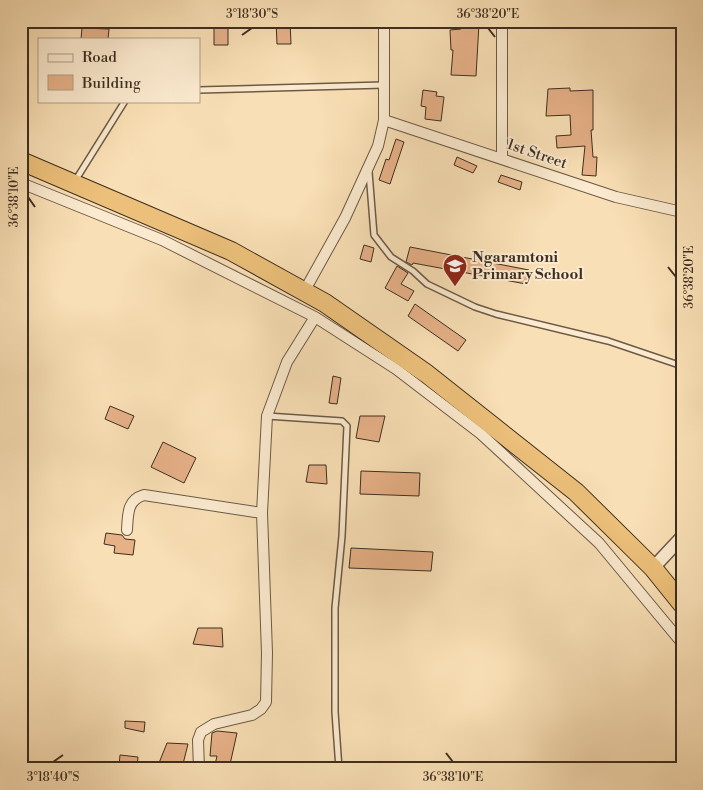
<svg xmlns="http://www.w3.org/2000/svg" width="703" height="790" font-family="'Libre Bodoni',serif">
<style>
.building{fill:#e7b188;stroke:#3d2e21}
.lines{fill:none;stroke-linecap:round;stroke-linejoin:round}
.service-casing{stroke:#6c5a46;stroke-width:8}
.minor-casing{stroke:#6c5a46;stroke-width:12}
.tertiary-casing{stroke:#6c5a46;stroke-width:15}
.trunk-casing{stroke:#3d2e21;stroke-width:20}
.service{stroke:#fbeacf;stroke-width:5}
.minor{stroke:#fbeacf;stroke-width:10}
.tertiary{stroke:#fbeacf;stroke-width:12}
.trunk{stroke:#ecc07a;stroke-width:18}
.ticks{fill:none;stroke:#3d2e21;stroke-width:2}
.labels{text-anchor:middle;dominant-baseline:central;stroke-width:4;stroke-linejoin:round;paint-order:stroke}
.street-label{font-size:15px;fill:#3d2e21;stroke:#fbeacf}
.poi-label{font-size:15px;font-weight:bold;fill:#3d2e21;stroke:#fbeacf;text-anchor:start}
.neatline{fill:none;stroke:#3d2e21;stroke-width:2}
.ticks-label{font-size:12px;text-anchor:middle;fill:#3d2e21}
</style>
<rect width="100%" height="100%" fill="#f9dfb5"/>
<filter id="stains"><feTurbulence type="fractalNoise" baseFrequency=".004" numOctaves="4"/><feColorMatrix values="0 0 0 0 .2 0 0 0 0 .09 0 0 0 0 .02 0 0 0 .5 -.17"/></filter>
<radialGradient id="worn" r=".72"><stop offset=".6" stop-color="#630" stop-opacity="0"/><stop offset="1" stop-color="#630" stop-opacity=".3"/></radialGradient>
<path class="building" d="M214,21H228V45H214Z
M276,21H290L291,44H277Z
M461,24H479L476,76L451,75L453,50H451L450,30L461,29Z
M82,28L109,29L108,39H81Z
M570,88V91L593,90V130H591L593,157H597L596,176L582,175L585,146L557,148L556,136L571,135L570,115L546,116L548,89Z
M423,90L437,92L436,96L444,97L441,121L425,119L426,107L421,106Z
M396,139L404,142L390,184L379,180L386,159L389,160Z
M457,157L477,166L473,173L454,165Z
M501,175L522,182L520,190L498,182Z
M364,245L374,248L371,262L360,259Z
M410,247L529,270L526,284L413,263L412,265L406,262Z
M397,266L408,273L401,284L414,291L408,301L385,288Z
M415,304L466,340L458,351L408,316Z
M333,376L341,378L337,404L329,403Z
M110,406L134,416L128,429L105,419Z
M360,416H385L379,442L356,438Z
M163,442L196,458L184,483L151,467Z
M309,465H326L327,484L306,482Z
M361,471L420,473L419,496L360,494Z
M106,533L122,535L125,539L135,540L133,555L114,553L115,546L104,544Z
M351,548L433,552L431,571L349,568Z
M198,628H222L223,647L193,644Z
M125,721L145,722L144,732L125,728Z
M217,731L237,733L229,769H214L217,756H210L212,733Z
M167,743L188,744L183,764L159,763Z
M120,755L138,757L137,767L122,769V766H119Z"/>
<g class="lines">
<defs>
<path id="service" d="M199,90L384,85
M369,172L374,235L391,257L413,271L427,284L475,307L496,314L608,341L682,366
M75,181L125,101
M267,416L342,421L347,426L342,536L335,608V712L339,769"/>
<path id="minor" d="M384,120L616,197L682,212
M502,158V21
M21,183L162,240L315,317L396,369L481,434L599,543L682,643
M305,290L345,218L378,146L384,120V21
M127,530C128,514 127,500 144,495L262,513
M199,769L198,740L201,732L214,724L252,715L261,709L266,702L267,653L262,513L267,416L287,362L315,317"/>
<path id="tertiary" d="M653,568L682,537"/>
<path id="trunk" d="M21,161L231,251L325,303L427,374L576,492L653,568L682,604"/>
</defs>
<use href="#service" class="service-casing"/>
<use href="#minor" class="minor-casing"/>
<use href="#tertiary" class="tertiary-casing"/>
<use href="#trunk" class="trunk-casing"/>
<use href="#service" class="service"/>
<use href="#minor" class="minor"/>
<use href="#tertiary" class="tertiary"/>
<use href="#trunk" class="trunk"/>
</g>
<path class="ticks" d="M488,28L495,37M242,35L252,28M28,197L35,207M668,267L676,277M446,753L453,762M53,762L63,755"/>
<defs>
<symbol id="school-pin" viewBox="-11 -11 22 30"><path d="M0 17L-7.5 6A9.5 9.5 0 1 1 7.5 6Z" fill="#8f2418" stroke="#fbeacf"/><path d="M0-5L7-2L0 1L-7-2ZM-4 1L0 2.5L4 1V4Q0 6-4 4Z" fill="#fff"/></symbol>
</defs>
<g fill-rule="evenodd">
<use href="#school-pin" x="441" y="252" width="28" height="38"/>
</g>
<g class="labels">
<g class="street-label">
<text transform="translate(537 154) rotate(19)">1st Street</text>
</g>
<g class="poi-label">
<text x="472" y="257">Ngaramtoni<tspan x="472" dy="17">Primary School</tspan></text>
</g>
</g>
<rect width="703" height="790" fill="none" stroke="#f9dfb5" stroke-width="55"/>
<rect x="38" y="38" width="162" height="65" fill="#fbeacf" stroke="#af9f89"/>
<rect x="48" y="54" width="25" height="8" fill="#fbeacf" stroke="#af9f89"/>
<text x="82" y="62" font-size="15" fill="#3d2e21">Road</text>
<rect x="48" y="75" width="25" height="15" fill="#e7b188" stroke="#af9f89"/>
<text x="82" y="88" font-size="15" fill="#3d2e21">Building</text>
<rect x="28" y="28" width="648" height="734" class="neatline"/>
<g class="ticks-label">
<text x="252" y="18">3°18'30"S</text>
<text x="488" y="18">36°38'20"E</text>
<text transform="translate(14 197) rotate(-90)" y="4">36°38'10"E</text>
<text transform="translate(689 277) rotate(-90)" y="4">36°38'20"E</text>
<text x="53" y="781">3°18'40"S</text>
<text x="453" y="781">36°38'10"E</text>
</g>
<rect width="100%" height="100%" filter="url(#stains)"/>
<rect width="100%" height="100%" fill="url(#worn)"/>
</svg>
